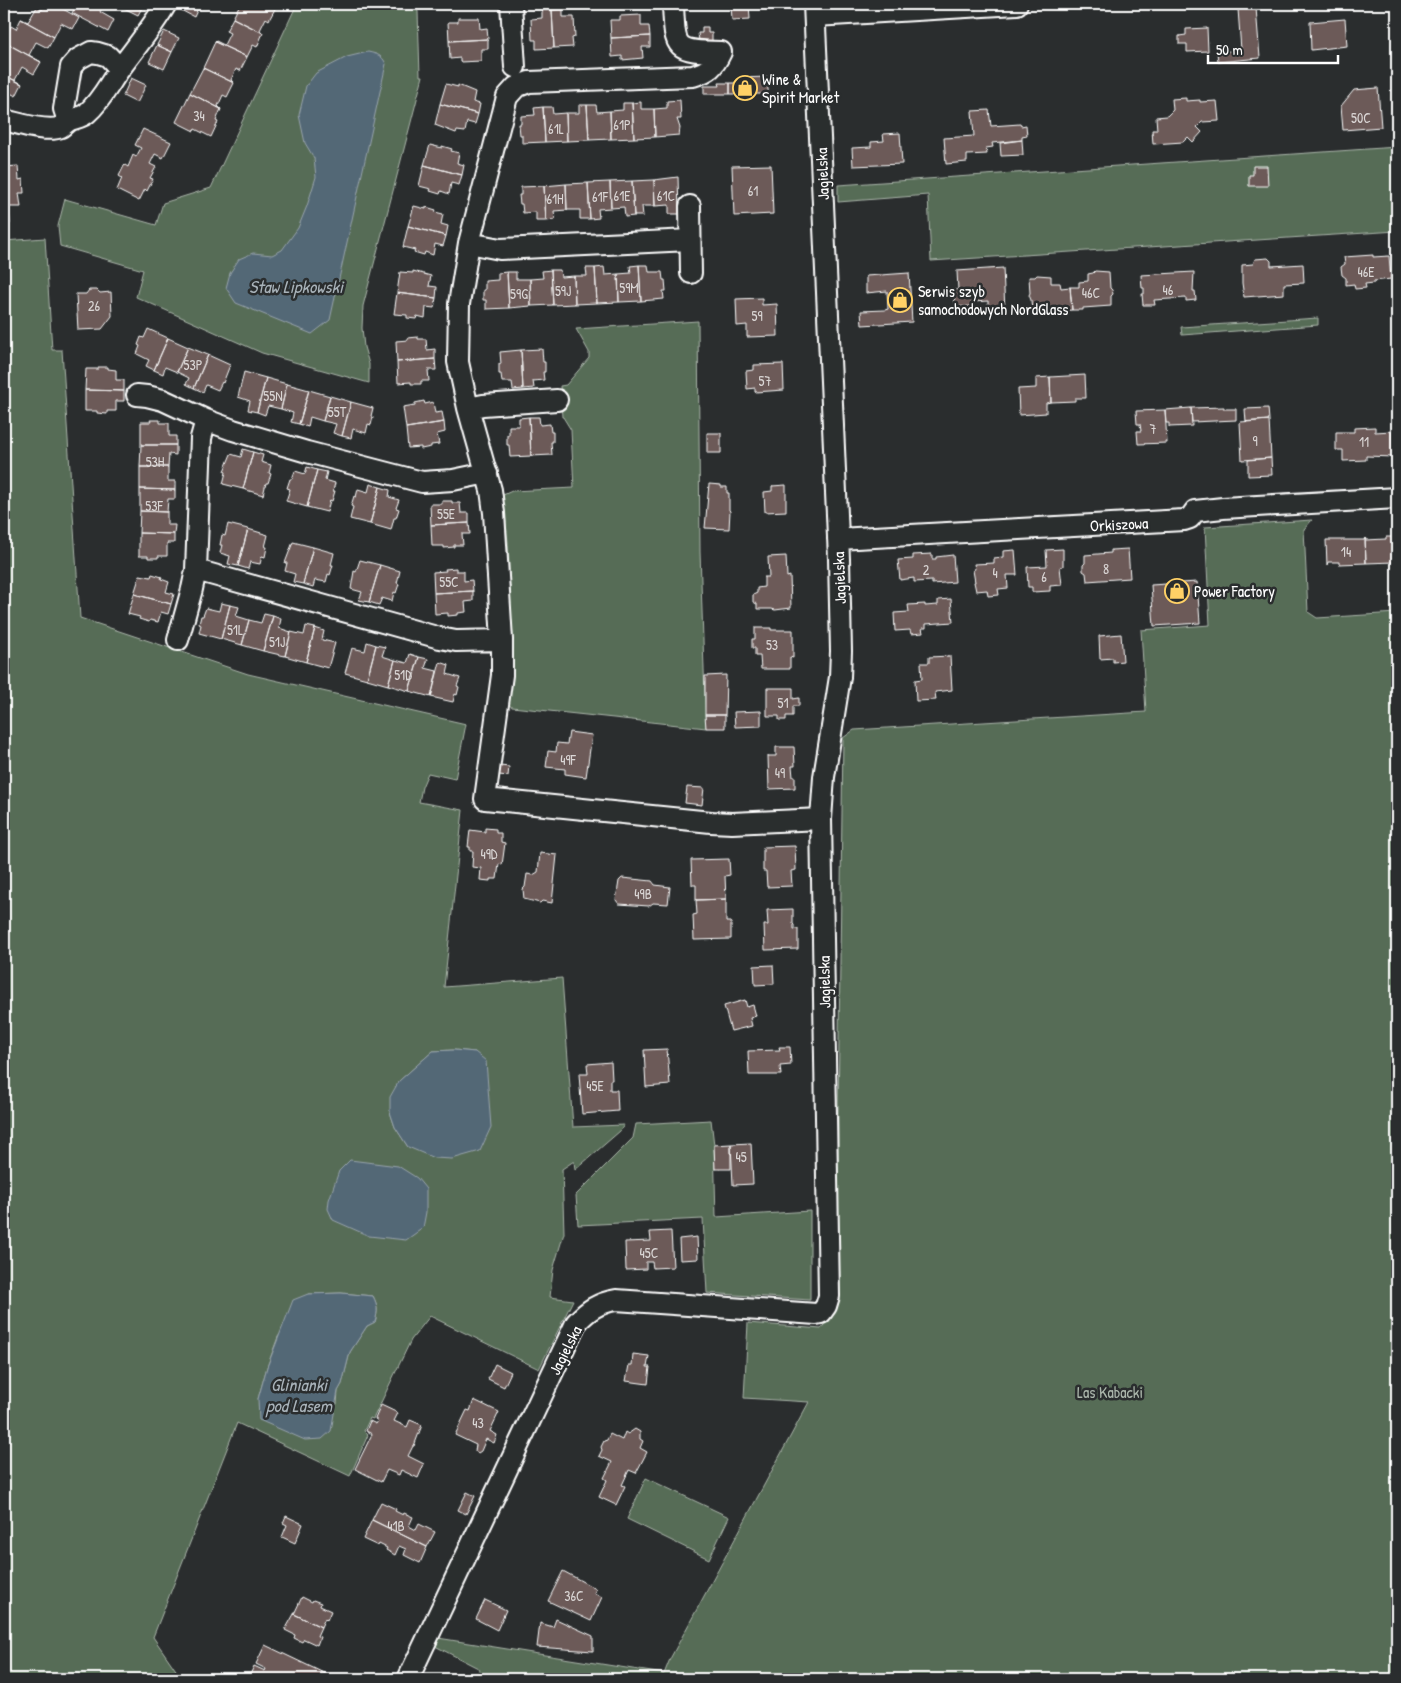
<svg xmlns="http://www.w3.org/2000/svg" width="1401" height="1683" font-family="'Patrick Hand',sans-serif">
<style>
.green{fill:#576c57;stroke:#abb6ab;fill-rule:evenodd}
.water{fill:#536776;stroke:#98a4ad}
.building{fill:#6c5a58;stroke:#fff}
.lines{fill:none;stroke-linecap:round;stroke-linejoin:round}
.minor-casing{stroke:#fff;stroke-width:24}
.minor{stroke:#2a2d2e;stroke-width:20}
.labels{text-anchor:middle;dominant-baseline:central;stroke-width:5;stroke-linejoin:round;paint-order:stroke}
.number-label{font-size:14px;fill:#dad6d5}
.poi-label{font-size:16px;fill:#fff;stroke:#2a2d2e;text-anchor:start}
.street-label{font-size:16px;fill:#fff;stroke:#2a2d2e}
.park-label{font-size:16px;fill:#abb6ab;stroke:#2a2d2e}
.water-label{font-size:18px;font-style:italic;fill:#a9b3ba;stroke:#2a2d2e}
</style>
<rect width="100%" height="100%" fill="#2a2d2e"/>
<filter id="ink" filterUnits="userSpaceOnUse"><feTurbulence type="fractalNoise" baseFrequency=".02" numOctaves="2"/><feDisplacementMap in="SourceGraphic" scale="10" xChannelSelector="R" yChannelSelector="G"/><feConvolveMatrix kernelMatrix="1 2 1 2 8 2 1 2 1" color-interpolation-filters="sRGB"/></filter>
<g filter="url(#ink)">
<path class="green" d="M297,4H416L418,12L420,76H423L363,306L362,328L364,347L369,364V383L262,353L136,297L143,270L60,246L58,226L65,199L156,225L163,203L211,188Z
M1397,147V231L931,261L928,195L838,202V185Z
M45,238L52,350H62L80,618L248,674L466,724L455,779L428,773L422,787L419,802L463,810L444,987L562,978L573,1127L624,1125L620,1131L575,1170L574,1161L562,1169L564,1233L553,1270L550,1297L573,1300L539,1369L430,1316L411,1340L373,1419L370,1418L364,1431L368,1435L350,1476L237,1423L153,1637L182,1679H4V241ZM454,1050L475,1052L408,1147L395,1127L390,1112L399,1081L433,1051ZM341,1293L373,1296C378,1306 378,1311 375,1322L367,1326L350,1352L342,1384L338,1391L337,1404L258,1399L267,1367L278,1337L308,1294Z
M1318,318V325L1182,335L1181,327Z
M698,321L700,552L706,728L512,707L509,705L513,666L508,542L503,495L512,491L574,488L571,430L563,417H562L560,386L566,385L589,358V352L576,329Z
M1312,520L1304,529L1308,612L1317,618L1397,613V1679H475L480,1669L435,1646L438,1638L664,1674L670,1659L809,1402L744,1398L748,1323L821,1329L837,1306L838,1113L843,738L854,730L1146,712L1141,630L1210,625L1205,527Z
M711,1120L714,1145L716,1217L810,1211V1300L707,1293L703,1219L578,1225L576,1195L633,1138L636,1124Z
M646,1478L729,1517L709,1559L627,1519Z"/>
<path class="water" d="M368,52C377,54 382,55 386,64L330,320L312,334L236,303L226,288L230,273L239,259L253,253L272,255L282,250L298,228L307,206L316,177L314,158L305,143L299,115L306,86L316,73L347,57Z
M454,1050L475,1052L486,1061L491,1127L480,1151L452,1159L434,1158L408,1147L395,1127L390,1112V1097L399,1081L433,1051Z
M350,1160L398,1166L417,1178L426,1189V1212L423,1228L406,1240L369,1236L333,1220L328,1209L329,1200L339,1171Z
M341,1293L373,1296C378,1306 378,1311 375,1322L367,1326L350,1352L342,1384L338,1391L331,1431L322,1439L305,1440L259,1420L258,1399L267,1367L293,1300L308,1294Z"/>
<path class="building" d="M45,4H54L79,18L73,29L61,23L54,37L21,19L28,22L37,7L42,10Z
M77,4H104L100,12L114,20L108,32L72,13Z
M116,4H144L138,15Z
M182,4H200L194,17L179,9Z
M240,4H270L276,7L269,20L266,18L260,30L263,33L233,18Z
M731,4H749L750,19L732,20Z
M1256,8L1260,58L1218,62L1217,52L1241,50L1238,9Z
M563,9V17H574L575,37L572,38L573,47L554,48L552,10Z
M542,10H552L554,48L536,49V40H532L531,19L542,18Z
M641,15V26H649L650,36L611,38L610,20H620V16Z
M233,18L263,33L257,47L253,45L247,57L215,42L216,41L224,45L230,33L226,31Z
M458,18H479L480,29L487,28L488,39L449,41L448,22H458Z
M21,19L54,37L48,48L36,42L29,55L41,62L4,42L11,26L16,29Z
M1345,19L1347,46L1311,50L1310,22Z
M702,27H708V33H712V41H699L698,33H702Z
M1207,28L1208,51L1187,52V44H1179V36L1186,35V29Z
M164,31L179,38L172,52L157,45Z
M650,36V47H642L643,58L622,60V56L612,57L611,38Z
M488,39V49H481V61L460,62V58L450,59L449,41Z
M4,42L41,62L34,74L22,67L15,80L22,84L4,75V52L7,46Z
M215,42L247,57L240,71L236,69L231,80L234,83L203,68Z
M157,45L172,52L164,69L149,62Z
M203,68L234,83L227,97L223,95L218,106L221,109L190,93Z
M4,75L22,84L16,96L4,90Z
M768,77V94H730V83H739V78Z
M131,78L146,85L137,103L123,96Z
M719,83H730V94H704V86H720Z
M446,84L458,87V85L475,92L473,102L480,104L478,114L440,104Z
M1378,88L1381,127L1343,130L1341,106L1354,90Z
M190,93L221,109L216,121L218,122L211,137L195,129L194,131L176,122Z
M1186,98V101L1200,100V102L1217,101L1219,121L1202,122L1197,127L1202,132L1193,142L1188,137L1183,142L1153,144L1152,130H1157L1156,117L1167,116L1173,110L1172,99Z
M680,100L681,119H677L680,128L679,135L655,137L654,109L667,108V101Z
M641,102V109H654L655,137L634,138L632,103Z
M623,103H632L634,138L611,139L610,111L623,110Z
M440,104L478,114L475,124L467,122L465,132L457,131L456,133L435,125Z
M579,105H587L589,140L567,141L566,113H579Z
M587,105H596L597,112L610,111L611,139L589,140Z
M543,107H552L553,114L566,113L567,141L545,142Z
M543,107L545,142L522,143V135H520L519,124H521V116L535,115L534,108Z
M989,110L991,126L1020,124L1021,126L1026,125L1027,136L1022,137V140L992,143L993,147L986,148L987,154L967,155V162L946,164L944,138L974,136L972,111Z
M143,129L171,142L163,158L155,154L150,164L156,167L150,178L153,179L147,191L145,189L139,201L117,190L122,178L119,176L124,166L125,165L128,167L133,155L136,157L141,148L135,145Z
M900,133L902,164L853,166L852,148L871,147V142L884,141L883,134Z
M1022,140L1023,155L1001,156L1000,143Z
M430,145L442,148V146L452,149L451,151L459,153L457,163L464,165L462,175L424,165Z
M424,165L462,175L459,185L451,183L449,194L441,191L440,194L430,191L431,189L419,186Z
M771,165L773,214L734,216L732,166Z
M18,166L19,180L23,179L24,193H19L21,207H9L10,224H4V167Z
M1253,166H1267L1268,186H1249V175H1253Z
M678,177L679,214H669V205L655,206L654,180Z
M654,180L655,206H642L643,216H634L632,181Z
M632,181L634,216L625,217L624,207L611,208L610,182Z
M610,182L611,208L598,209L599,218L590,219L588,183Z
M588,183L590,219H580V210H567L566,184Z
M566,184L567,210L554,211L555,220L546,221L544,186Z
M544,186L546,221H536V212L523,213L522,204H520L519,195H521V187Z
M414,206L426,209V207L436,210L435,212L443,214L441,224L448,226L446,236L408,226Z
M408,226L446,236L443,246L435,244L433,255L425,252L424,255L414,252L415,250L403,247Z
M1373,255V257L1389,256L1391,279L1374,281V283L1365,284L1366,288L1355,289L1354,284L1346,285V278L1342,275L1341,267L1345,264L1344,257Z
M1268,258L1271,261V266L1303,264L1304,283L1284,284V294L1244,297L1242,283V265L1253,264L1255,259Z
M639,265L641,301L619,302L618,274L631,273L630,266Z
M639,265H648L649,272H662L663,280H665L666,291H663L664,299L641,301Z
M604,267L605,275L618,274L619,302L597,303L595,268Z
M586,268H595L597,303L575,304L574,276H587Z
M1003,268L1005,311L988,313V301L972,302V306L955,307L954,290H958L957,271Z
M551,270H560L561,277L574,276L575,304L553,305Z
M551,270L553,305L531,306L530,279L543,278L542,271Z
M413,271L431,276L429,286L437,287L436,298L397,293L400,272L413,273Z
M1095,271L1109,272L1110,288L1112,290L1113,294L1111,296V306L1083,308V310H1072L1070,287H1079V282L1088,281V274L1093,273Z
M507,272L509,308L486,309V300H483V290H485V281L498,280V273Z
M507,272H516V279H530L531,306L509,308Z
M1194,272L1193,291H1195L1196,300L1186,301V298L1154,300L1155,305H1143L1142,294H1144V288H1142L1141,275Z
M909,273L912,322L862,325L861,311L885,310L888,309L887,291L866,293V276Z
M1037,275L1051,276V283H1060L1061,288L1070,287L1072,310L1061,311V309L1032,311L1031,300L1029,295L1030,293L1029,277H1035Z
M89,290H97L100,293L111,292L112,316L102,329L78,330L76,294H86Z
M397,293L436,298L434,308L426,307L425,318L417,316L416,319L407,318V315L394,314Z
M762,298V305L777,304L778,336L747,337V325L737,326L736,299Z
M148,329L168,338L154,370L146,366L149,360L137,354L140,346L138,345L141,337L144,338Z
M418,337V339H426L427,350L435,349V359L397,362L396,341L408,340V338Z
M168,338L188,347L177,372L165,367L163,374L154,370Z
M188,347L208,355L194,388L186,384L189,378L177,372Z
M542,349L543,362H545V372H543L544,380L533,381L534,388L523,389L521,350Z
M521,350L523,389L513,390L512,382H502L501,374H499V364H501L500,352Z
M208,355L230,365L223,383L222,382L218,390L206,385L203,392L194,388Z
M435,359L436,370H428L429,381H421V384H411V382L398,383L397,362Z
M783,364L784,390L755,392V388L747,389L746,371L754,370V365Z
M98,367H108V369L116,370V380H124V391L85,390L86,369H98Z
M244,372L266,378L257,412L248,410L250,401L238,397Z
M1085,375L1086,398H1075V401L1051,402L1050,377Z
M1050,377L1051,402L1046,403V413L1019,415L1018,389L1036,388V378Z
M266,378L287,384L281,409L268,406L265,415L257,412Z
M287,384L309,390L299,424L291,422L293,413L281,409Z
M85,390L124,391V401H116V411H107V414L97,413V411H85Z
M309,390L330,396L323,421L310,417L308,427L299,424Z
M330,396L351,402L342,436L333,433L336,424L323,421Z
M424,401L425,404L433,402L435,413L442,412L444,422L406,428L403,407L415,405V403Z
M351,402L373,408L371,416L373,417L371,425L368,424L366,433L353,429L351,438L342,436Z
M1224,407V409H1236V420L1192,422L1191,408Z
M1191,408L1192,426L1169,427V423H1166L1165,410Z
M1268,408L1269,420L1246,422L1245,409Z
M1165,410L1167,443L1138,444L1137,431H1141L1140,424H1137L1136,411Z
M529,417H539L540,425L550,424L551,432H553V442H551L552,455L531,456Z
M529,417L531,456L510,457L509,445H507V435H509V426H519V418Z
M150,420H160V423H169V436H176V445H141V422H151Z
M1269,420L1271,458L1242,460L1240,422Z
M444,422L445,432L437,434L439,444L431,445V447L421,449V447L408,448L406,428Z
M1375,427V432L1392,431L1393,457L1366,456V460L1343,461V450H1336V432H1354V428Z
M707,433H721V453H707Z
M141,445H176V455L169,454L168,467H140Z
M243,449L253,452L243,489L223,484L226,472L224,471L231,454L241,457Z
M253,452L263,455L261,462L271,465L269,473L271,474L268,483H266L263,495L243,489Z
M1271,458L1272,475L1248,476V460Z
M140,467H168V481H175V490L140,489Z
M307,467L317,470L307,507L286,501L290,489L287,488L290,479H292L295,471L305,474Z
M317,470L327,472L325,480L335,483L333,491H335L332,501L330,500L327,512L307,507Z
M370,484L380,487L370,524L350,519L353,507L351,506L354,496L356,497L358,489L368,492Z
M709,484L721,485V487H727V493H729V510L730,511L729,529L705,528Z
M786,485V511L765,512L764,492L772,491V486Z
M380,487L390,490L389,497L399,500L396,508L399,509L396,518H394L391,530L370,524Z
M140,489L175,490V499H168L167,512L140,511Z
M442,501H452V503H460L461,513H469V523L431,525L430,504H442Z
M140,511L167,512V525H175L174,534L139,533Z
M469,523L470,534H462L463,545H454V547L444,548V546H432L431,525Z
M228,524L248,529L238,566L228,564L230,556L220,553L222,545H220L222,535L225,536Z
M248,529L268,535L265,547H267L265,557L262,556L260,564L250,562L248,569L238,566Z
M139,533L174,534V543H167V556H158V558H148V556H139Z
M1386,537H1397V559H1394V562L1366,563L1365,538L1366,540L1386,539Z
M1365,538L1366,563L1339,564V562H1328L1327,565L1326,540H1364Z
M293,542L313,547L303,584L293,582L295,574L285,571L287,563H285Z
M313,547L334,553L331,565H333L330,575L328,574L326,582L315,580L313,587L303,584Z
M1063,549V566L1060,567L1062,585L1050,586V591L1032,592V587H1028L1027,567L1047,566L1046,550Z
M1128,549L1130,578L1087,581L1086,573L1083,571V565L1085,563V555L1111,553V550Z
M1015,550L1017,575H1007L1008,588L998,589L999,595L988,596L987,590L976,591L974,582H975L973,570L975,569L974,564L994,563V558L1003,557V551Z
M932,554V559H936V557L953,555L955,582L932,584V581L914,582V578L900,580L898,560L913,559V555Z
M786,556L787,577L790,576L791,608L775,610L772,609H757V604L753,602V595L757,593V588L764,587V577H769L768,557Z
M360,560L380,565L369,602L359,600L362,592L351,589L354,571L356,572Z
M380,565L400,571L397,583L399,584L396,593L394,592L392,601L382,598L379,605L369,602Z
M456,568V571H464V581L472,580L473,591L434,593L433,572L446,571L445,569Z
M152,574L162,577L161,579L169,582L166,592L174,594L171,604L134,594L140,575L151,577Z
M1197,582L1200,623L1154,626L1151,585Z
M473,591V601L465,602L466,612L458,613V615L448,616V613L435,614L434,593Z
M134,594L171,604L168,614L161,612L158,622L150,620L149,622L139,619L140,617L128,614Z
M951,599L953,622L926,624V628H922L923,633L911,634L910,630L895,631L894,613L909,612L908,605L925,604V606L938,605V600Z
M221,603L230,605L221,639L199,633L201,625L199,624L201,616H203L206,608L219,611Z
M230,605L239,607L236,616L249,620L242,645L221,639Z
M264,614L273,616L263,651L242,645L249,620L261,623Z
M273,616L281,619L279,628L291,632L285,656L263,651Z
M306,626L315,628L306,662L285,656L291,632L304,635Z
M315,628L324,631L322,640L335,643L328,668L306,662Z
M755,628H771V630H793V658L790,657V669H761L760,656H755V648H752V639H755Z
M1121,634L1123,661L1113,662V658L1100,659L1099,636Z
M367,642L376,645L367,679L345,673L352,648L365,651Z
M376,645L385,647L382,656L395,660L388,685L367,679Z
M410,654L419,657L409,691L388,685L395,660L407,663Z
M950,656L952,690L935,692L936,700L916,701L915,680L922,679L921,663H929V657Z
M419,657L428,659L425,668L437,671L431,697L409,691Z
M440,662L449,665L447,674L460,678L457,686L459,687L457,695L455,694L453,702L431,697Z
M726,675L725,715H705V676Z
M767,688H793V699L799,698V706H793V716H786V720H779V716H767Z
M761,711V726L735,727L734,712Z
M705,715H725V728H706Z
M569,732L592,735L586,777L565,774V769L546,767L548,751L556,752L557,743L567,744Z
M776,747H794L795,766H792L793,777H795V788L769,789L768,756H776Z
M500,766L509,767L508,776L499,775Z
M687,787L704,788L702,805L685,803Z
M485,828L496,829V833H501V842L505,843L502,865L499,864L497,879H490V881L480,880L481,868L472,867L473,851H470V847H468L470,830L485,832Z
M795,846L796,870L791,871L792,886L767,887L766,871H763V847Z
M540,853L557,855L552,903L542,901L540,903L524,899L523,889L525,887L527,874L533,875L538,872Z
M729,859L730,875L725,876L726,899L696,900V885H692L691,860Z
M622,878L652,881L655,885L670,887L668,904L653,903L649,906L619,904L616,900L619,881Z
M726,899V922H731V939L694,940L693,915L697,914L696,900Z
M793,909V924L794,925V929H798V949L765,950L764,925H768L767,910Z
M773,965L774,984L755,985L754,966Z
M745,1000L747,1007L753,1005L756,1016L750,1018L752,1026L731,1031L724,1006Z
M779,1047H790L791,1065L780,1066L781,1075H749L748,1051L780,1050Z
M667,1049L670,1085L646,1087L644,1050Z
M611,1062L612,1080H610V1090H617L618,1111L582,1114L579,1074H588L587,1064Z
M751,1143L753,1184L733,1185L731,1144Z
M731,1144V1169H715L714,1145Z
M671,1231L673,1267L653,1268L652,1262H646V1269L626,1270L625,1242L651,1241L650,1232Z
M697,1237L698,1259L680,1260L679,1239Z
M633,1354L649,1356L647,1367H650L648,1384L626,1381L629,1365H632Z
M495,1364L511,1372L504,1387L488,1379Z
M474,1400L499,1412L490,1431L497,1435L494,1443L486,1439L481,1451L478,1453L475,1451L476,1445L455,1435L467,1410L470,1411Z
M381,1405L398,1413L394,1421L407,1427L410,1420L422,1425L414,1446H413L408,1456L424,1464L418,1478L401,1470L399,1475L387,1470L381,1482L355,1469L372,1434L366,1431L370,1421L376,1424L378,1421L375,1419Z
M635,1429L640,1432V1439L643,1441L640,1448L647,1452L636,1473L629,1470L622,1485L625,1486L616,1505L599,1497L607,1480L604,1478L612,1462L599,1456L602,1450L601,1447L604,1441L607,1440L610,1434L622,1440L625,1432L628,1434Z
M467,1492L475,1496L466,1514L458,1510Z
M381,1502L396,1509L395,1511L403,1515L404,1513L413,1517L409,1526L416,1530L419,1524L435,1532L427,1547L372,1520Z
M286,1516L303,1524L295,1543L282,1537L287,1525L283,1523Z
M372,1520L427,1547L420,1563L404,1555L406,1549L399,1546L395,1555L386,1550L387,1548L379,1544L378,1546L363,1539Z
M563,1571L596,1589L594,1593L602,1597L591,1621L548,1601Z
M302,1597L312,1602L313,1600L321,1603L320,1606L331,1611L327,1620L325,1618L321,1627L294,1614Z
M485,1600L506,1610L497,1630L476,1619Z
M294,1614L321,1627L317,1636L320,1637L317,1645L304,1639L302,1642L294,1638L295,1635L285,1630Z
M556,1619L593,1636V1651L537,1647L540,1623L553,1627Z
M265,1645L330,1676L328,1679H254L249,1677L254,1666L265,1671L266,1669L256,1664Z"/>
<g class="lines">
<defs>
<path id="minor" d="M511,4L515,67
M673,4C675,50 674,51 721,52C714,67 709,71 693,76L529,82L516,87L507,97L469,243L459,304L458,362L468,408L491,490L494,513L502,640V675L485,799L711,822L732,823L821,819
M815,16L1017,4
M4,120C18,123 47,133 61,127C64,125 66,122 70,120C76,118 83,117 87,113C101,101 109,84 119,70C135,48 152,28 166,4
M68,121L64,109L71,67L78,59L91,52L98,53L108,56L120,69
M690,206L691,273
M469,243L500,249L690,240
M137,395L147,396L163,400L206,420L233,430L307,452L422,482L453,480L487,473
M468,408L483,405L557,400
M838,539L1184,520L1190,518L1195,511L1223,508L1397,498
M196,570L440,638L456,641L502,640
M178,640L192,589L196,570L201,438L206,420
M408,1679L576,1323C588,1310 598,1303 616,1300L816,1314L821,1313L826,1306L829,1296L821,819L824,777L840,677L841,651L839,559L814,4"/>
</defs>
<use href="#minor" class="minor-casing"/>
<use href="#minor" class="minor"/>
</g>
</g>
<defs>
<symbol id="shop-ring" viewBox="-11 -11 22 22"><circle r="9.5" fill="#2a2d2e" stroke="#ffd166" stroke-width="1.5"/><path d="M-5-2.5h2.3a2.7 3.5 0 0 1 5.4 0H5L5.5 6h-11ZM-1.5-2.5h3a1.5 2.3 0 0 0-3 0Z" fill="#ffd166"/></symbol>
</defs>
<g fill-rule="evenodd">
<use href="#shop-ring" x="731" y="74" width="28" height="28"/>
<use href="#shop-ring" x="886" y="286" width="28" height="28"/>
<use href="#shop-ring" x="1163" y="577" width="28" height="28"/>
</g>
<g class="labels">
<g class="number-label">
<text x="199" y="115">34</text>
<text x="1361" y="117">50C</text>
<text x="622" y="124">61P</text>
<text x="556" y="128">61L</text>
<text x="753" y="190">61</text>
<text x="622" y="195">61E</text>
<text x="666" y="195">61C</text>
<text x="600" y="196">61F</text>
<text x="555" y="198">61H</text>
<text x="1366" y="271">46E</text>
<text x="629" y="287">59M</text>
<text x="1168" y="289">46</text>
<text x="563" y="290">59J</text>
<text x="1091" y="292">46C</text>
<text x="519" y="293">59G</text>
<text x="94" y="305">26</text>
<text x="757" y="315">59</text>
<text x="193" y="364">53P</text>
<text x="765" y="380">57</text>
<text x="273" y="395">55N</text>
<text x="337" y="411">55T</text>
<text x="1153" y="428">7</text>
<text x="1255" y="440">9</text>
<text x="1364" y="441">11</text>
<text x="155" y="461">53H</text>
<text x="154" y="505">53F</text>
<text x="446" y="513">55E</text>
<text x="1346" y="551">14</text>
<text x="1106" y="568">8</text>
<text x="926" y="569">2</text>
<text x="995" y="572">4</text>
<text x="1044" y="576">6</text>
<text x="449" y="581">55C</text>
<text x="235" y="629">51L</text>
<text x="277" y="641">51J</text>
<text x="772" y="644">53</text>
<text x="403" y="674">51D</text>
<text x="783" y="702">51</text>
<text x="568" y="759">49F</text>
<text x="780" y="772">49</text>
<text x="489" y="853">49D</text>
<text x="643" y="893">49B</text>
<text x="595" y="1085">45E</text>
<text x="741" y="1156">45</text>
<text x="649" y="1252">45C</text>
<text x="478" y="1422">43</text>
<text x="396" y="1525">41B</text>
<text x="574" y="1595">36C</text>
</g>
<g class="poi-label">
<text x="762" y="79">Wine &amp;<tspan x="762" dy="18">Spirit Market</tspan></text>
<text x="918" y="291">Serwis szyb<tspan x="918" dy="18">samochodowych NordGlass</tspan></text>
<text x="1194" y="591">Power Factory</text>
</g>
<g class="street-label">
<text transform="translate(822 174) rotate(-92)">Jagielska</text>
<text transform="translate(1119 524) rotate(-3)">Orkiszowa</text>
<text transform="translate(839 578) rotate(-92)">Jagielska</text>
<text transform="translate(824 982) rotate(-91)">Jagielska</text>
<text transform="translate(565 1350) rotate(-63)">Jagielska</text>
</g>
<g class="park-label">
<text x="1110" y="1392">Las Kabacki</text>
</g>
<g class="water-label">
<text x="296" y="286">Staw Lipkowski</text>
<text x="299" y="1384">Glinianki<tspan x="299" dy="21">pod Lasem</tspan></text>
</g>
</g>
<rect width="1401" height="1683" fill="none" stroke="#2a2d2e" stroke-width="20"/>
<rect x="10" y="10" width="1381" height="1663" fill="none" stroke="#fff" stroke-width="2" filter="url(#ink)"/>
<path d="M1208 55v8h130v-8" fill="none" stroke="#ffffff" stroke-width="2.5"/>
<text x="1216" y="55" font-size="15" fill="#ffffff" stroke="#2a2d2e" stroke-width="4" paint-order="stroke">50 m</text>
</svg>
